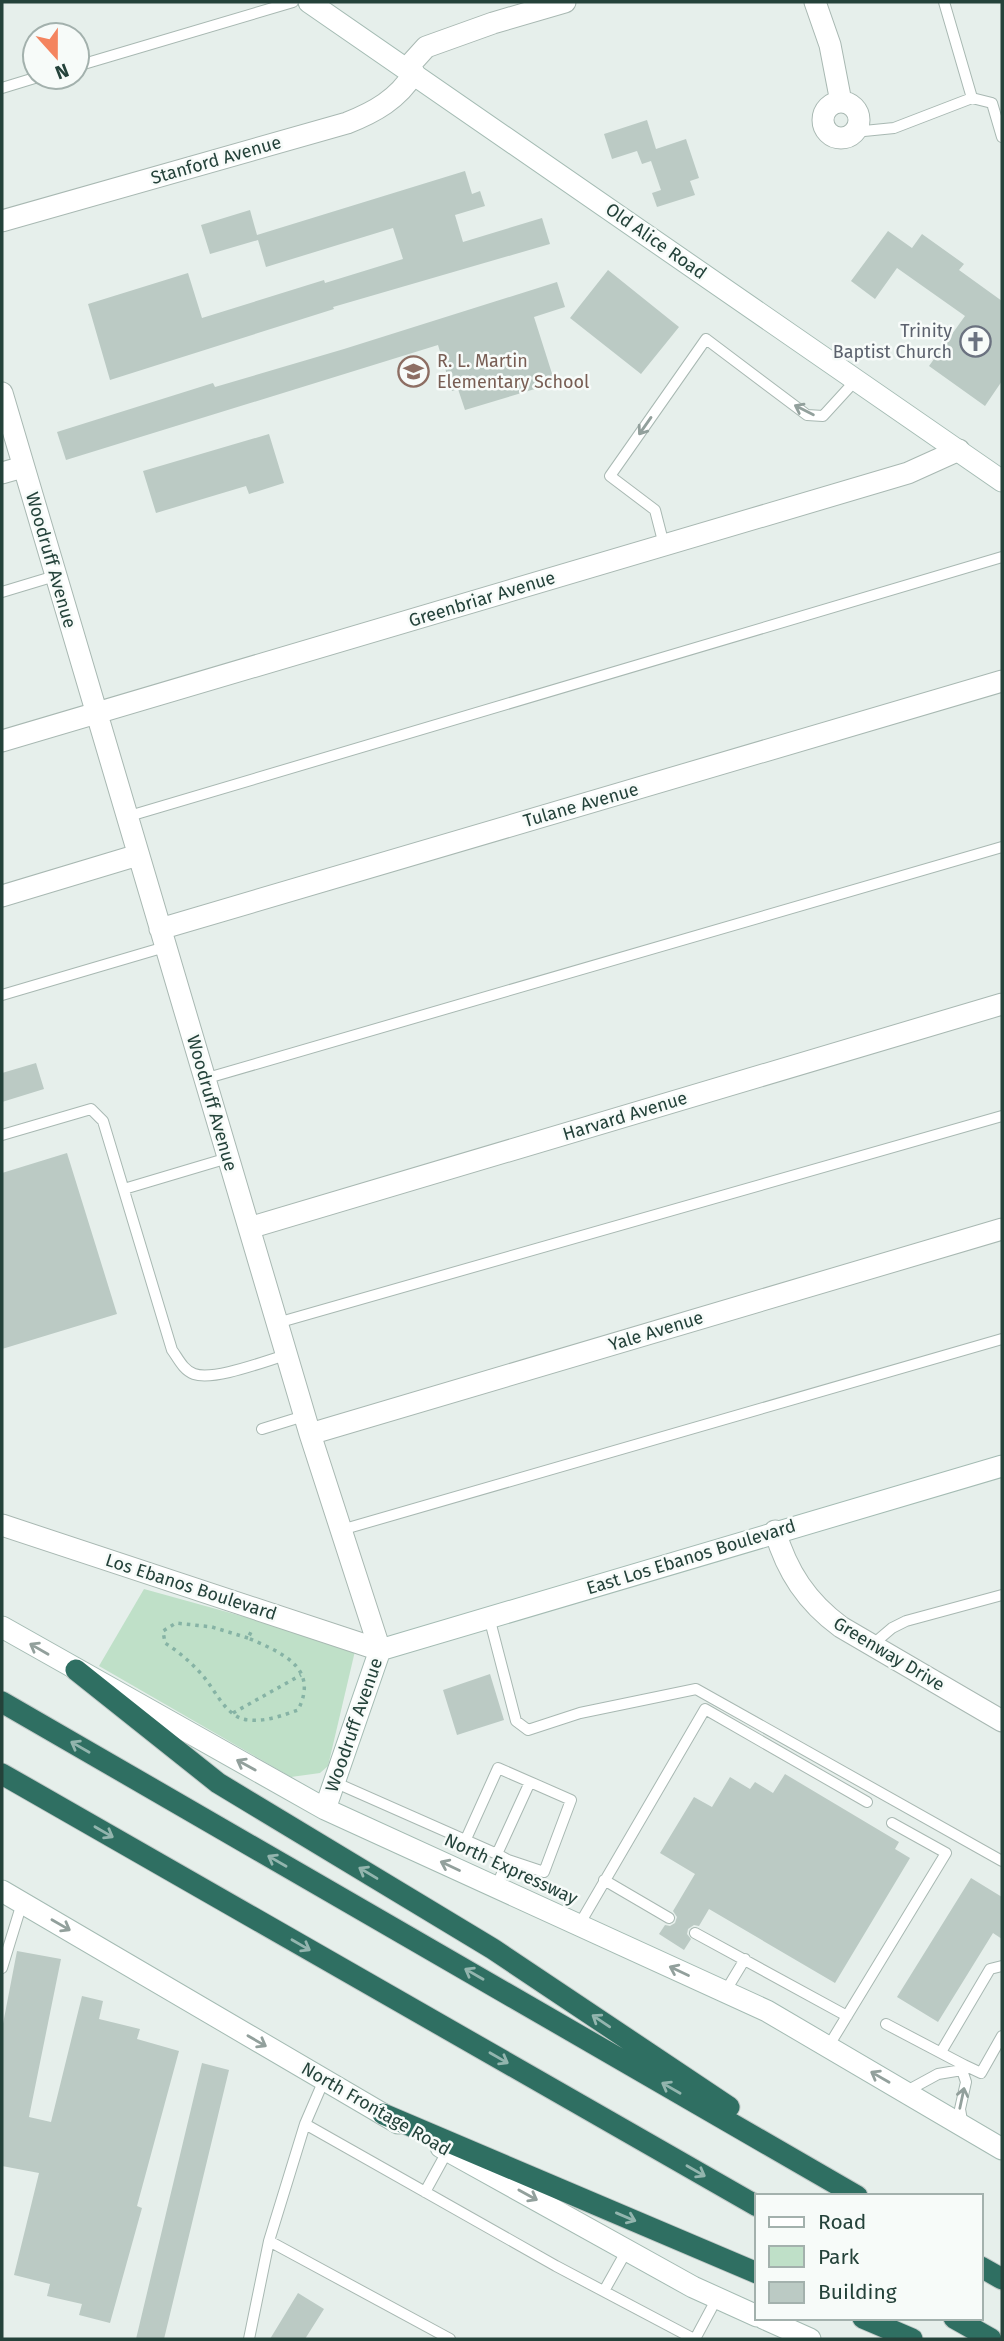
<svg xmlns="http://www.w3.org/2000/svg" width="1004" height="2341" font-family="'Fira Sans',sans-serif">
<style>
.green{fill:#bfe0c8}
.building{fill:#bbcac4}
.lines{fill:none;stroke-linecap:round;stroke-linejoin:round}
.lane-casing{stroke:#a8b8b2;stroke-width:12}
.street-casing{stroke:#a8b8b2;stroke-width:23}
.secondary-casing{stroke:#a4bbb3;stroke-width:23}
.highway-casing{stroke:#c2cac8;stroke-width:23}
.path{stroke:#86b3a5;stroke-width:3.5;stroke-dasharray:3.5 5;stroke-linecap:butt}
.lane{stroke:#fff;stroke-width:10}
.street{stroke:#fff;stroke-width:21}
.secondary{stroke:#fff;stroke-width:21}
.highway{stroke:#2f6f62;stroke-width:21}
.oneway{stroke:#92a09c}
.oneway2{stroke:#93b5ae}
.labels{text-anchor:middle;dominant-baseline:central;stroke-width:5;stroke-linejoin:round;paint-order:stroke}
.street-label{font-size:18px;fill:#24423a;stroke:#f7fbf9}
.worship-label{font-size:18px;fill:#5b616d;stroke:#f7fbf9;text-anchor:end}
.education-label{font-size:18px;fill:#785e54;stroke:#f7fbf9;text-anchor:start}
</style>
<rect width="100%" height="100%" fill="#e6efeb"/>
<path class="green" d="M144,1589L324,1639L355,1651L328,1766L320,1773L291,1777L99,1666Z"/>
<path class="building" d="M647,120L656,149L686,139L699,178L690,181L695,195L657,207L652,193L661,190L651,161L642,164L637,151L612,159L604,134Z
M465,171L472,194L480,191L485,206L455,215L463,242L542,218L550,244L333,307L334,309L110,380L88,304L188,273L202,318L324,280L325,283L403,259L393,228L266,267L258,240L210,254L201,225L250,210L257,235Z
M888,231L912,248L922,234L964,264L959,270L1002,301V381L985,406L929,366L965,316L897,268L875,299L851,281Z
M608,270L679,327L641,374L570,318Z
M557,282L565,307L534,317L555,383L465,410L458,389L452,391L438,345L66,460L57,432L213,383L215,387L344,349Z
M269,434L284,483L249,494L246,486L156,513L143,471Z
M36,1063L44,1089L2,1102V1073Z
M67,1153L117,1314L2,1349V1173Z
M490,1674L504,1720L457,1735L443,1690Z
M785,1774L899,1842L895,1849L910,1858L835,1983L709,1909L699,1926L694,1925L688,1929L687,1934L691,1939L684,1950L659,1934L665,1925L670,1926L675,1923L677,1917L673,1911L695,1874L660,1853L694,1797L712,1807L730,1777L750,1789L755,1782L773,1793Z
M971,1878L1002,1897V1939L993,1933L938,2022L897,1997Z
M17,1951L61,1959L29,2117L51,2122L82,1996L103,2001L99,2019L140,2029L137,2039L179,2051L137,2206L142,2208L110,2323L79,2315L82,2304L47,2296L50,2284L14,2275L39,2173L2,2166V2029Z
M202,2063L229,2070L164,2339H136Z
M298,2293L324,2309L305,2339H270Z"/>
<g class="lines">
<defs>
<path id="lane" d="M944,2L972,98L992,103L1002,137
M77,66L293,2
M2,88L38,77
M854,132L894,128L972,98
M664,545L655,510L610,476L706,339L807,415L823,416L855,381
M2,592L55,576
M126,817L1002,557
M2,995L165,947
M204,1079L1002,847
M2,1135L91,1109L103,1121L172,1350C178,1358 183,1370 194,1374C214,1381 265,1361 286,1355
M124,1189L228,1158
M277,1323L1002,1116
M262,1429L304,1416
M341,1530L1002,1339
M489,1617L516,1721L528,1730L580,1713L696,1689L1002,1861
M872,1645L892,1628L906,1621L1002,1595
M334,1782L497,1854
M466,1839L498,1768L530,1782
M604,1880L669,1918
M496,1887L508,1860L544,1872L571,1800L530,1782L497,1854L508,1860
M579,1925L705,1709L867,1802
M695,1933L847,2016
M2,1968L22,1903
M725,1992L745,1959
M886,2024L964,2065L962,2070L966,2082L960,2109L963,2126
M828,2047L946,1853L892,1823
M941,2052L990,1969L1002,1966
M964,2065L981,2073L1002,2036
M905,2092L938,2074L962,2070
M305,2124L324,2080
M425,2192L448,2150
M604,2291L627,2250
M249,2339L269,2241
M450,2339L269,2241L305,2124L556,2266L694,2339
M695,2339L717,2298"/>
<path id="street" d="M815,2L830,45L841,102
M407,68L426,47L493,23L565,2
M823 120a18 18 0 1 1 36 0a18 18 0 1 1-36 0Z
M2,221L347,123C375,112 398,99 414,73
M2,393L310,1434L380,1650
M2,473L23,467
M2,741L908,473L959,450
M2,896L138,855
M160,929L1002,681
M249,1228L1002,1004
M310,1434L1002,1229
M2,1525L380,1650
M775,1531C787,1572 807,1602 841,1627L1002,1721"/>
<path id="secondary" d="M309,2L1002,481
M2,1627L325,1809L767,2011L1002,2149
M325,1809L380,1650L1002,1466
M2,1891L398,2123
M441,2147L693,2287L757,2316
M763,2318L810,2339"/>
<path id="highway" d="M76,1670L218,1783L493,1949L729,2107
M2,1702L857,2196
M2,1774L757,2206
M383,2114L757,2273
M981,2267L1002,2279
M863,2318L912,2339
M954,2318L991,2339"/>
</defs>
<use href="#lane" class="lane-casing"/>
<use href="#street" class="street-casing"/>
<use href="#secondary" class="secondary-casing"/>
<use href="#highway" class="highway-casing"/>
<path class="path" d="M248,1638L212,1627L176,1623L163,1631L165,1643C179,1652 192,1663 203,1676C216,1691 227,1719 249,1720C265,1722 284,1715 298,1710C320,1667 280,1652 248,1638L253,1628
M233,1713L301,1675"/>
<use href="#lane" class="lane"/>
<use href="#street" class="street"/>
<use href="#secondary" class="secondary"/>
<use href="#highway" class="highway"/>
</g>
<defs><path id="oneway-shaft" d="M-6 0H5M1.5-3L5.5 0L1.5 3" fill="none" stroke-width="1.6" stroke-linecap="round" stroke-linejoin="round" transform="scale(1.75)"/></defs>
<g class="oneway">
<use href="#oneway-shaft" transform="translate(804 410) rotate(-153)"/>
<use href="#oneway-shaft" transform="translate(645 426) rotate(125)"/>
<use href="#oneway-shaft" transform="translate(39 1649) rotate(-150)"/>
<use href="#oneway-shaft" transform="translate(246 1765) rotate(-151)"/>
<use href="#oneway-shaft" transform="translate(450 1866) rotate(-155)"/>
<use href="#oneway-shaft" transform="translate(61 1925) rotate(30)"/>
<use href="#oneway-shaft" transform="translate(679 1971) rotate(-155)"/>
<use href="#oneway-shaft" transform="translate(257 2041) rotate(30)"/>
<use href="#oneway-shaft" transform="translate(880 2077) rotate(-150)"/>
<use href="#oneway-shaft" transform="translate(962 2098) rotate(-78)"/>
<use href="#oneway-shaft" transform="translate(528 2195) rotate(29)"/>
</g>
<g class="oneway2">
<use href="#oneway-shaft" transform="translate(80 1747) rotate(-150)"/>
<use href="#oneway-shaft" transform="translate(104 1832) rotate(30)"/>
<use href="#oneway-shaft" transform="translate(277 1861) rotate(-150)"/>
<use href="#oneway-shaft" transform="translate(368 1873) rotate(-149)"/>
<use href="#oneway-shaft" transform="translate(301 1945) rotate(30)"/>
<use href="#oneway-shaft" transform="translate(474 1974) rotate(-150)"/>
<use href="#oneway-shaft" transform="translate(601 2021) rotate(-146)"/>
<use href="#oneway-shaft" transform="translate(499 2058) rotate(30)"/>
<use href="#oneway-shaft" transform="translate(671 2088) rotate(-150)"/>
<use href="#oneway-shaft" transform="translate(696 2171) rotate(30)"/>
<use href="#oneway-shaft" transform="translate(626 2217) rotate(23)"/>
</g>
<defs>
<symbol id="church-ring" viewBox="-11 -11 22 22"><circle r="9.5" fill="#f7fbf9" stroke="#6b7280" stroke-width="1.5"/><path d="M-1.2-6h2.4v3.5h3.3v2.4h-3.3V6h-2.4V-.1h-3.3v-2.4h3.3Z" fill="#6b7280"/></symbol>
<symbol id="school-ring" viewBox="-11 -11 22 22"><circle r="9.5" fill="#f7fbf9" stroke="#8d6e63" stroke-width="1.5"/><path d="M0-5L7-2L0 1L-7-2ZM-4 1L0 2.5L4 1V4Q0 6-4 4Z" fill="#8d6e63"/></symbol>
</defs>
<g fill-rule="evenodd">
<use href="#church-ring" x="958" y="324" width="35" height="35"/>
<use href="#school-ring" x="396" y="354" width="35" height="35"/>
</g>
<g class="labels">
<g class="street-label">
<text transform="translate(216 160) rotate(-16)">Stanford Avenue</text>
<text transform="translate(656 241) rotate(35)">Old Alice Road</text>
<text transform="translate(51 560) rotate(74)">Woodruff Avenue</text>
<text transform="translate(482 599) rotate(-17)">Greenbriar Avenue</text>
<text transform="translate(581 805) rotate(-16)">Tulane Avenue</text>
<text transform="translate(212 1103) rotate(74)">Woodruff Avenue</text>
<text transform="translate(625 1116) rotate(-17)">Harvard Avenue</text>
<text transform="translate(656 1331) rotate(-17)">Yale Avenue</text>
<text transform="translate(691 1557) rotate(-17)">East Los Ebanos Boulevard</text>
<text transform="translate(191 1587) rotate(18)">Los Ebanos Boulevard</text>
<text transform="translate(889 1654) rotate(31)">Greenway Drive</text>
<text transform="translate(354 1725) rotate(-71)">Woodruff Avenue</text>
<text transform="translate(511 1869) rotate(25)">North Expressway</text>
<text transform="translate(376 2109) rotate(30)">North Frontage Road</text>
</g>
<g class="worship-label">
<text x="952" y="331">Trinity<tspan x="952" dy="21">Baptist Church</tspan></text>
</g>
<g class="education-label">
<text x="437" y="361">R. L. Martin<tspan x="437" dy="21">Elementary School</tspan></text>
</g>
</g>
<rect width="1004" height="2341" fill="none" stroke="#24423a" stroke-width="7"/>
<rect x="755" y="2194" width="228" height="126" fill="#f7fbf9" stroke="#a3b1ad" stroke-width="2"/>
<rect x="769" y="2217" width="35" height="10" fill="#ffffff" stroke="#a3b1ad" stroke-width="2"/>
<text x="818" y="2229" font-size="21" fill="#24423a">Road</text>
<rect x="769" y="2246" width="35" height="21" fill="#bfe0c8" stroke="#a3b1ad" stroke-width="2"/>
<text x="818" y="2264" font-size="21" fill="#24423a">Park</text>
<rect x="769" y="2282" width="35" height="21" fill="#bbcac4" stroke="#a3b1ad" stroke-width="2"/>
<text x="818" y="2299" font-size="21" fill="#24423a">Building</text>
<g transform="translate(56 56) rotate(159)"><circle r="33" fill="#f7fbf9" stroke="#a3b1ad" stroke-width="2"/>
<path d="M0-5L12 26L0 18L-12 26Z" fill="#f4845f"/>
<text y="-10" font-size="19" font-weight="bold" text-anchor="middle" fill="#24423a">N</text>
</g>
</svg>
